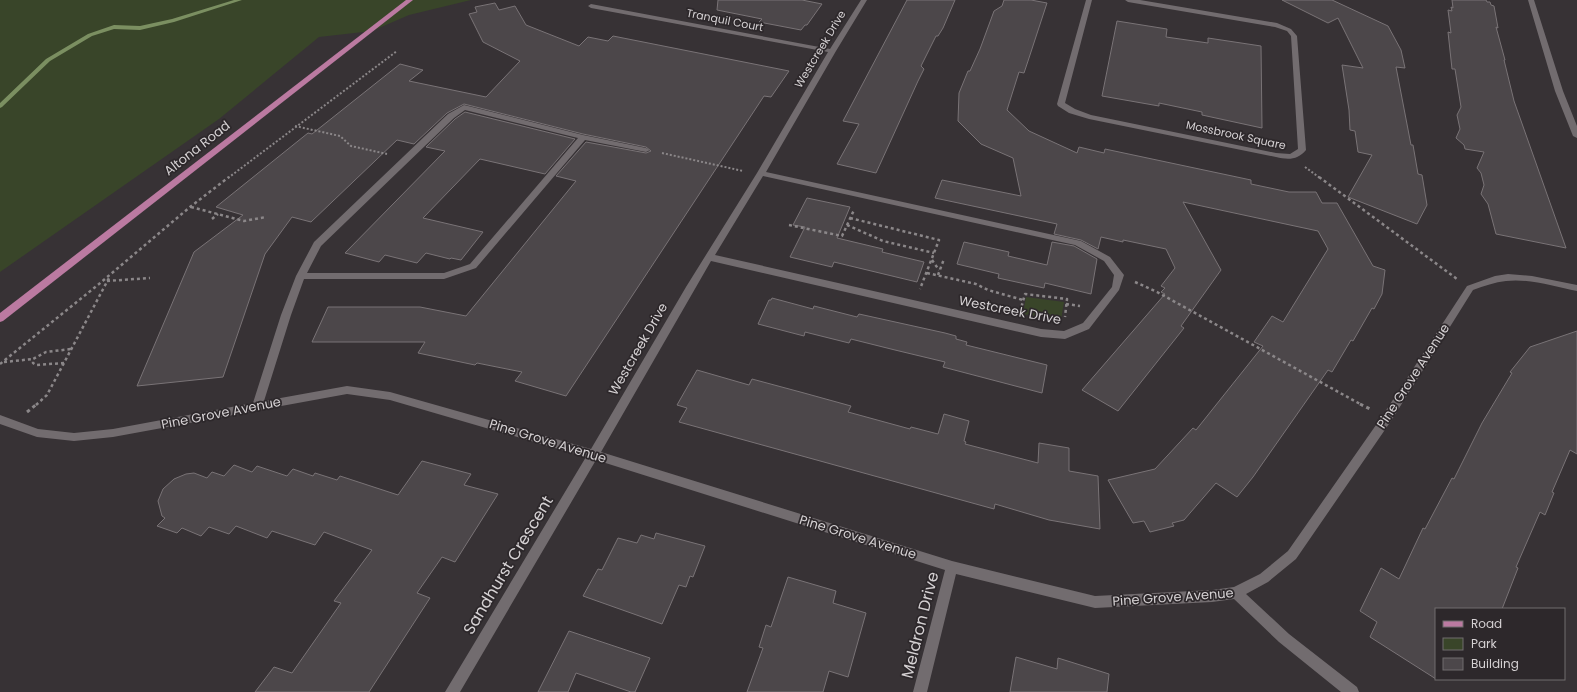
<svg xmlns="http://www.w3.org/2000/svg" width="1577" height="692" font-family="Poppins,sans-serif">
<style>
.green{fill:#394529}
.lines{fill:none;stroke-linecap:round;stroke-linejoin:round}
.stream{fill:#7b8f61;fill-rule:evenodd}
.building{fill:#4c474a;stroke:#797376}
.path-far2{stroke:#8b8789;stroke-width:2;stroke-dasharray:2 2;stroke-linecap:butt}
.path-far1{stroke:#8b8789;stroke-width:2.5;stroke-dasharray:3 3;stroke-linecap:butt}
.path{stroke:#8b8789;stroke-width:3;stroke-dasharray:3.5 3.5;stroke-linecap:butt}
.minor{fill:#726c6f;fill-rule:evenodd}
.major{fill:#bb7aa1;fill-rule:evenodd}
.labels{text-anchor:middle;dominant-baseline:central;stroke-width:3.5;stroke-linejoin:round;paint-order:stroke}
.far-street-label{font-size:11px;fill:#d5d1d3;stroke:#2d282b}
.street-label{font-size:13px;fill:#d5d1d3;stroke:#2d282b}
.near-street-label{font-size:16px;fill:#d5d1d3;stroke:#2d282b}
</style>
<rect width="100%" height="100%" fill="#373235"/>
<path class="green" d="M0,0H471L409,15L372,31L319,37L219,119L0,272Z
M1026,297L1064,302L1061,320L1023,314Z"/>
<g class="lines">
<path class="stream" d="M234,0H242L174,22L140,30L114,29L92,36L50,61L2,107L0,108V103L46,59L88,34L114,25L140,26L172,19Z"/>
</g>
<path class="building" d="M718,0H802L822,4L807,25H805L801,30L759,22L762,19L717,10Z
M907,0H955L943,28L938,36H936L921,66L924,69L918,81L876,173L837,164L859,124L843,121Z
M1004,0H1031L1047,3L1028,61L1024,73L1019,72L1007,110L1029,131L1077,153L1079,147L1104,153L1105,149L1251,180V184L1289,192H1316L1322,203H1337L1373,266L1385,270L1382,294L1374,309L1372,308L1353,341L1351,340L1332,372L1328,370L1253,477L1237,497L1216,483L1184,520L1172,523L1174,526L1150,532L1144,521L1133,523L1108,480L1155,469L1193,428L1196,430L1263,346L1254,342L1272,316L1283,322L1328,249L1318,231L1183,202L1221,270L1181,326L1184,328L1118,411L1082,390L1165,294L1161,292L1165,288L1161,286L1175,268L1166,249L1123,240V242L1101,237L1098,249L1081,240L1054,234L1057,224L935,198L942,180L1021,196L1013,158L981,144L958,121L959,93L968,71H970L980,49L994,11L1002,6Z
M1282,0H1332L1388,26L1401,50L1405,68L1396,67L1411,145H1413L1418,174L1422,175L1427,205L1417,224L1348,197L1372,155L1358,152L1355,131L1350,130L1349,110L1342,65L1363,68L1338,18L1328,23Z
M1452,0H1486L1487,2H1490L1491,5L1494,6L1498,28L1496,27L1505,60H1504L1514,101L1566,248L1496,234L1488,204L1481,194L1484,185L1481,173L1477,168L1484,152L1465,149L1464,145L1456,138L1460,129L1457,115L1461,107L1455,69H1452L1448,32L1451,33L1448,10L1452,11L1451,7L1453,8Z
M495,3L499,10L515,6L526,25L579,46L588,37L608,41L613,36L789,71L771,97L764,96L566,396L515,381L522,372L477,363L475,365L418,353L425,342H312L328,307H420L466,316L576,181L556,176L586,142L646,153L651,151L646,147L583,134L464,104L447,113L414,144L397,140L311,222L292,217L265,254L223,377L137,386L194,252L243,215L216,207L308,133L312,134L400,64L423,70L409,81L486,97L520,61L483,42L469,14L477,12L475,7Z
M1117,21L1167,29L1166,37L1208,43V38L1261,46L1262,128L1202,115V112L1159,103V106L1102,96Z
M465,112L575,139L545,174L480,159L423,218L483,232L461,260L451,258L450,259L426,253L417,263L385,255L379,262L345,253L445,151L426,147L455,119Z
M807,198L850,207L837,238L883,249L882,252L924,262L917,282L834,262L832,267L790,257L805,227L793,225Z
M964,242L1009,252L1008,256L1047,265L1052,242L1074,246L1097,259L1091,294L1045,283L1044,288L998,278L999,274L957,264Z
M772,298L813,309L814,306L857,317L859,314L945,333L956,336V339L967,342L966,345L1047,365L1042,393L943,367L945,362L895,350L851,339L849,343L805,332L804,336L758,324L769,300H771Z
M1577,331V454L1570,450L1552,492L1554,493L1545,515L1540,512L1516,567L1518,568L1502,609H1436V679L1370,637L1377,622L1360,611L1381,568L1399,579L1423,528L1425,529L1452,478L1454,479L1482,423L1512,373L1510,372L1530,347Z
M697,370L749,385L752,379L804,393L851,406L848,412L910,429L911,427L938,434L944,414L969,421L964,441L966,442L965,444L1038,463L1039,443L1069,448V471L1098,476L1100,529L1049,520L995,504L994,509L679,422L687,408L677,405Z
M422,461L471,474L464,485L498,494L455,562L442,557L417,593L430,598L369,692H255L274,667L292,673L341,603L334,601L372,550L324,532L315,545L272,531L267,538L236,526L229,534L209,527L201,536L182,528L177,533L157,526L165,518L162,516L158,501L163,489L174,479L186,474L194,473L207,478L212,472L224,476L234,465L252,472L257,466L287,476L293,469L313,476L315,473L337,480L340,476L398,495Z
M656,533L705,546L693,577L690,576L686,587L679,585L662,624L583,596L598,569L602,570L618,538L637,543L641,535L654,539Z
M788,577L836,591L833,603L866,613L848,677L829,671L823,692H747L763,648L759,647L766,625L771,627Z
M569,631L650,658L635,692H631L576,673L568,692H538Z
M1016,657L1057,669L1058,658L1109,674L1107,692H1010Z"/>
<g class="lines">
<path class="path-far2" d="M295,126L340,136L351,146L387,154
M662,153L743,171
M1305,167L1320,178
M228,178L397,51"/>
<path class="path-far1" d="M1319,177L1457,279
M191,207L244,221L266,217
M850,218L939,240L920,289
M212,219L218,214
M789,225L842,236L854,210
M847,225L883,241L934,253
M932,260L939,270
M927,273L976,284L988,290L1023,300
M938,275L944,259
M107,281L150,278
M1135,282L1157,292L1362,405
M1066,304L1080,306
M1020,312L1025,294L1067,299L1065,317
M4,362L33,359
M64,363L36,365L33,363V359L46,352L71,349
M0,364L99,284L190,207L229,177
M36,405L47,395L110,276"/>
<path class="path" d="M1360,404L1372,410
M27,412L37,404"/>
<path class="minor" d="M861,0H867L836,51L766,172L1081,241L1110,257L1124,275L1119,290L1089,329L1065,339L1041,337L711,261L601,452L952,561L1095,596L1212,590L1234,587L1260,574L1288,551L1383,415L1467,286L1495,276L1508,274L1532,276L1577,285V291C1555,287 1529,278 1506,281C1495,282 1484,286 1473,290L1391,421L1296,559L1268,582L1246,594L1289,634L1357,687L1359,692H1341L1279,642L1234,599L1212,602L1095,608L956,574L927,692H913L945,570L596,460L460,692H445L586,457L390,400L347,394L113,437L74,441L37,437L0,424V415L38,429L74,433L113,429L253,403L281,315L296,276L314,242L448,114L464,105L583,135L646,148L650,150L646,152L585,140L476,268L444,279H304L291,315L264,401L347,386L390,392L591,449L686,287L757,173L828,52L591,8L588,6L591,4L830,49ZM465,110L578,138L470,264L444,273H307L321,246L454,118ZM763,176L1075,245L1104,261L1114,275L1112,287L1083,323L1064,331L1041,329L715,255Z
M1086,0H1092L1065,103L1075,109L1091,115L1276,153L1290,154L1298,149L1291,36L1287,31L1275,27L1128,2L1125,0H1140L1277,23L1291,29L1297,36L1306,150C1298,160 1288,160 1276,157L1089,119L1069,113L1058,106L1057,104Z
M1528,0H1534L1563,91L1577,126V138L1573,136L1555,91Z"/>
<path class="major" d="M406,0H413L3,321L0,322V313Z"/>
</g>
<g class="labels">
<g class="far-street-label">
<text transform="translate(725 20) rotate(11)">Tranquil Court</text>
<text transform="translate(820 49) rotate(-59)">Westcreek Drive</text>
<text transform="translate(1236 135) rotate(12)">Mossbrook Square</text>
</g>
<g class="street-label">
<text transform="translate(197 148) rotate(-38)">Altona Road</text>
<text transform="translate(1010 310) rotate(11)">Westcreek Drive</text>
<text transform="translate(638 349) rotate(-60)">Westcreek Drive</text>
<text transform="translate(1413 376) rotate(-57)">Pine Grove Avenue</text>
<text transform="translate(221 413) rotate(-11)">Pine Grove Avenue</text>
<text transform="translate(548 441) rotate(17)">Pine Grove Avenue</text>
<text transform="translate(858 537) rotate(17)">Pine Grove Avenue</text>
<text transform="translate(1173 597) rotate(-4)">Pine Grove Avenue</text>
</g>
<g class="near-street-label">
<text transform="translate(508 565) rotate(-59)">Sandhurst Crescent</text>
<text transform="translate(920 625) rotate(-76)">Meldron Drive</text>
</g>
</g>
<rect x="1435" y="608" width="130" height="72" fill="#2d282b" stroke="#706c6e"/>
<rect x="1443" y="621" width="20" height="6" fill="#bb7aa1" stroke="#706c6e"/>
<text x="1471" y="628" font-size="12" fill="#d5d1d3">Road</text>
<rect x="1443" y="638" width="20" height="12" fill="#394529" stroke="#706c6e"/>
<text x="1471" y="648" font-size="12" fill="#d5d1d3">Park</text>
<rect x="1443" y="658" width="20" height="12" fill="#4c474a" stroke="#706c6e"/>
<text x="1471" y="668" font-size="12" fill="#d5d1d3">Building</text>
</svg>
